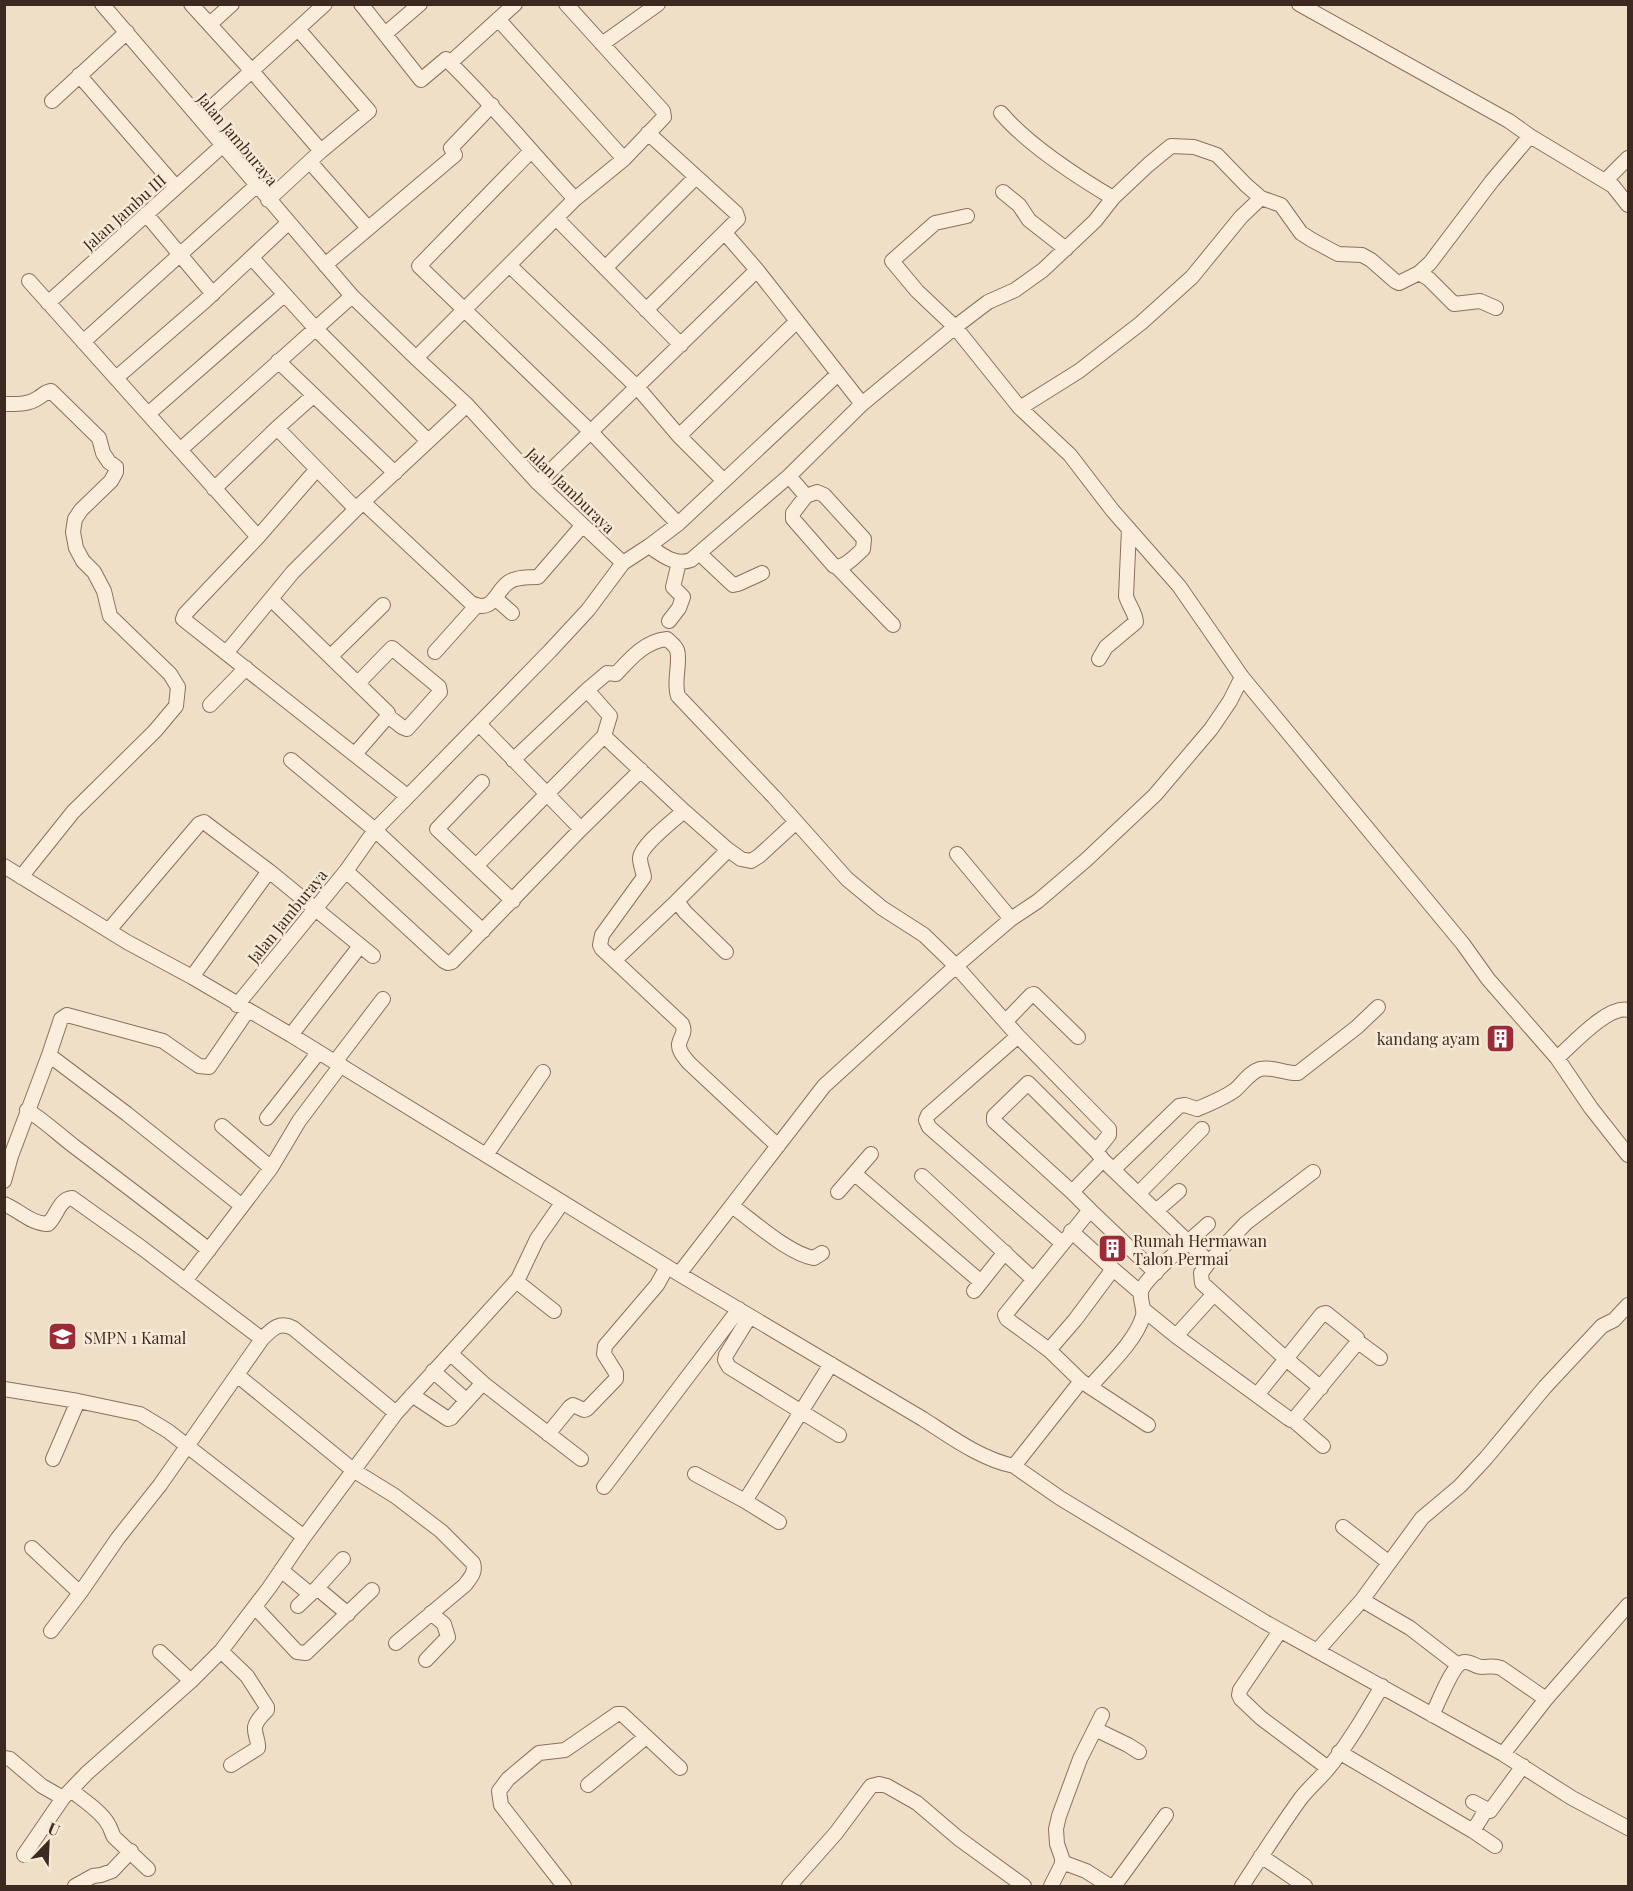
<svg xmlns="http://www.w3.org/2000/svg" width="1633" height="1891" font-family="'Playfair Display',serif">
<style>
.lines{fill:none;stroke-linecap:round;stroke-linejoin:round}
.minor-casing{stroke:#8c705c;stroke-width:16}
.minor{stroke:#faeddb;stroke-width:14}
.labels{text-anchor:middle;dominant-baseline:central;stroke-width:5;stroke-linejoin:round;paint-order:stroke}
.street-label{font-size:16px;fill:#3c2a20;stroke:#f6ead7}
.poi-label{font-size:16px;fill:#3c2a20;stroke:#f6ead7;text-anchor:start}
</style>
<rect width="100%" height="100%" fill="#efdfc7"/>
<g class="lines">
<defs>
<path id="minor" d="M102,4L352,296L416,358L467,405L538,483L623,563L588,610L550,651L375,830L346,871L237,1005
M191,4L251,70L321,151
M361,4L421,80L446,59C492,103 532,153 575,199
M1299,4L1509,121L1530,136
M498,19L624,159
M210,24L232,4
M385,34L420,4
M602,44L658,4
M450,63L515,4
M79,75L176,187
M52,101L127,32
M1001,113C1029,146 1076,176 1113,198
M200,118L325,4
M531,151L419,266L591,432L678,524L838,374
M310,162L368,228
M1605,181L1628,158
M1003,192L1019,205L1029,220L1066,249
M268,200L321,151L369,111L298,29
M146,214L213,294
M967,216L935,223L892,261L917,291L955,327L1020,408L1070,455L1113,511L1179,586L1242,677
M557,219L681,345
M725,233L757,270L862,404L955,327L988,302L1015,290L1043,270L1095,221L1113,198L1148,165L1171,146L1194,147L1217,155L1246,185L1261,198
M252,258L316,329L428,441
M325,265L455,155L451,148L492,105
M509,265L638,388L679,436L723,480
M605,268L696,177
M1419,273L1429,279L1454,304L1480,301L1496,308
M29,281L258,537
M48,303L222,146
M646,310L738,219L736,213L648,133
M83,342L256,186
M416,358L575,199L624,159L664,117L663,111L566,4
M278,361L395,473
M116,378L205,301L288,223
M4,404C16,404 28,405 38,398C43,395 45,392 51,391L99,438L103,453L109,462L116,467V472L111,481L81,510L75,519L73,532L76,548L83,561L94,572L104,591L110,616L170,674L178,687L176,706L155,731L73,812L21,877
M1020,408L1079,371L1141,323L1192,277L1241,217L1261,198L1281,205L1301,233L1312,240L1338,254L1362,255L1371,260L1395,281L1399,283L1419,273L1430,263L1492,181L1530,136L1613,186L1628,205
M148,414L284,295
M277,428L356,509
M679,436L797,321
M180,450L352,296
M317,469L258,537L185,614L183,619L407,796
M789,476L806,496L817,492L824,495L864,539L863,549C855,556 845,569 834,566L793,519V513L806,496
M538,483L757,270
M214,489L277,428L313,396
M363,502L471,603C494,614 495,591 509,582C516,577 529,577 538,577L582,526
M649,546C662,555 675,566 691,560L789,476L862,404
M699,553L733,585L738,584L762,573
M623,563L649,546L678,524
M838,568L893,625
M495,598L512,613
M271,599L388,713V716L355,754
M669,621L679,608L683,597L673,587L679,562
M227,652L293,572L363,502L467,405
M435,652L477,605
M331,656L383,605
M1099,659L1106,647L1136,622C1136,614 1128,604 1126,596L1129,529
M359,682L392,648L439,687L440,692L407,729L402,727L388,716
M210,705L246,668
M479,724L581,829
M604,736L684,811L727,849
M291,760L375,830L483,931
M513,760L587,690
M482,782L437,829L513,901
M684,811C674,820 641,845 640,858C640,864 643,871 644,877L602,935L600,945L602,949L682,1024C686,1033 681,1035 679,1044C678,1051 685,1058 689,1063L778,1146
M957,854L1011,919
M4,866L127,942L192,977L291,1035L679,1274L923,1419C951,1437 981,1459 1014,1466L1081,1381L1148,1425
M476,866L604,736L610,716L587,690L607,673L616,674C630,659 645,641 667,639C670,642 675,645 677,650C681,662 673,681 678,696L774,797L847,879L882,908L924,935L956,966L1018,1036L1109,1129V1135L1096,1151L1103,1160L1209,1262L1201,1273L1202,1283L1285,1358L1321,1388
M346,871L444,961L448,963L452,962L581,829L641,770
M109,930L199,824L204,822L269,871L373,956
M726,952L685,912L677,901L724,854L727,849L741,859L751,861L759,856L796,822
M615,960L677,901
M192,977L269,871
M1006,1021L1031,995L1034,994L1078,1037
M291,1035L360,946
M1018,1036L928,1115L926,1120L929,1127L1062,1243
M49,1055L61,1019L67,1015L163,1041L199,1066L209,1067L248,1010
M1557,1058C1573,1044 1608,1005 1628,1010
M335,1062L383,999
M27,1110C45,1121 59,1135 75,1147C120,1181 165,1215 209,1250
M267,1118L318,1053
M222,1126L271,1168
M486,1155L543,1072
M1114,1169L1179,1106L1185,1105L1197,1109C1209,1104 1224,1098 1235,1090C1243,1083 1250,1072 1260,1069C1274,1066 1285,1074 1298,1073L1357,1027L1378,1007
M855,1174L981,1282
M922,1176L1033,1279
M4,1181L11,1156L49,1055L127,1114L242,1206
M838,1192L871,1154
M1072,1192L994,1121V1116L1028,1083L1096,1151
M1139,1193L1202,1129
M4,1204C19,1210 31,1224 48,1224C57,1216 59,1199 72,1198L142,1248L262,1339
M732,1206C753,1221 789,1254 814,1258L822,1253
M1090,1210L1156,1273
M1156,1211L1179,1191
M1209,1262L1246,1223L1313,1172
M1113,1269L1141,1293
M679,1274L824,1086L956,966L1011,919L1038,901L1086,860L1155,795L1211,729L1230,701L1242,677L1463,944L1488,979L1557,1058L1591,1108L1628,1155
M185,1281L271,1168L299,1121L341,1065
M516,1281L554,1311
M974,1291L1005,1252
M1144,1310L1176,1336L1288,1418L1291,1420L1295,1418L1357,1343V1338L1326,1313L1322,1314L1257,1395
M750,1316L726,1355L725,1360L729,1367L839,1435
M1176,1336L1213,1295
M1357,1341L1380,1358
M1049,1350L1075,1320L1113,1269L1071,1231
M451,1354L484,1384
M433,1371L466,1400
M237,1375L353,1470L395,1496L441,1531L473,1563C476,1572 471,1577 465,1585L396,1643
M1081,1381L1049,1350L1007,1319L1005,1315L1090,1210L1072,1192L1103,1160
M1090,1387C1106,1368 1136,1341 1143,1316C1145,1308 1138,1297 1142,1289C1150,1273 1193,1238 1208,1224
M4,1389L78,1401L140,1414L168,1431L304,1537
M412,1395L448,1419L451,1418L481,1385L484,1384L581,1459
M1293,1420L1323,1446
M548,1434L570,1407L573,1405L584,1410L587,1409L616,1379V1373L604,1354L605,1346L657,1285L667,1267
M53,1459L78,1401
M1014,1466L1060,1498L1265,1622L1503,1754L1572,1798L1628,1828
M695,1474L745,1501L831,1364
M604,1487L739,1309
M745,1501L779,1522
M1343,1527L1388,1562
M32,1548L80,1593
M281,1570L310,1594
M317,1588L343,1559
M1362,1600L1410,1628L1458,1665
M298,1606L317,1588L348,1614
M255,1607L297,1652L306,1653L372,1590
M51,1631L80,1593L118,1538L160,1485L262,1339C272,1329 279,1321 293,1328L396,1413
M1280,1631L1240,1690L1239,1695L1241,1699L1261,1718L1328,1768
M221,1651L247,1676L267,1707V1710C263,1714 256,1721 255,1727C254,1734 259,1741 258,1748L231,1765
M1317,1651L1362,1600L1422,1518L1460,1486L1486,1458L1545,1387L1602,1326L1614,1320L1628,1305
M160,1652L191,1681
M426,1660L448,1637L444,1624L431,1613
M1432,1715C1438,1704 1453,1663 1464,1662C1470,1661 1476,1667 1482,1667C1490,1667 1493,1665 1501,1668L1546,1699
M1095,1729L1128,1745L1139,1752
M1339,1752L1473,1831L1486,1810
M1503,1754L1546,1699L1628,1605
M4,1758L10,1759L42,1786L63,1798L87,1773L191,1681L221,1651L269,1588L304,1537L396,1413L518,1279L537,1239L562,1203
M588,1785L646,1737
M72,1791C82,1799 102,1812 108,1824C111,1828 111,1832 114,1837L148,1869
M1473,1802L1490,1811L1523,1766
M1473,1831L1495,1846
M24,1855L63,1798
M1261,1856L1305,1886
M1062,1862L1086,1871L1108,1885H1115L1166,1815
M75,1886L93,1876L101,1875L112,1871L131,1851
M564,1886L501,1805L499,1791L508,1779L539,1753L565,1750L617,1714H622L680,1768
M789,1886L836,1833L871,1786L879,1784L887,1786L917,1803L958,1838L1024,1886
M1051,1886L1062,1864V1858L1057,1844L1056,1829L1059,1816L1080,1759L1102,1715
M1242,1886C1261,1857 1280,1827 1301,1798C1308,1789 1318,1780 1326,1771C1347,1746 1365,1715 1382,1686"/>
</defs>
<use href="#minor" class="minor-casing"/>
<use href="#minor" class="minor"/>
</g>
<defs>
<symbol id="building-square" viewBox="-11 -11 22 22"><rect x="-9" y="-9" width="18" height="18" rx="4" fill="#9c2b38" stroke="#f6ead7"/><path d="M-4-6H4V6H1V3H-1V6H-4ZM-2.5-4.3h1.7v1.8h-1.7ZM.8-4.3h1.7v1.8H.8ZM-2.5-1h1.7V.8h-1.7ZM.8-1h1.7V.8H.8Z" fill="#fff"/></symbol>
<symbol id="school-square" viewBox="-11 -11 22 22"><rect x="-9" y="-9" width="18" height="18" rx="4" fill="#9c2b38" stroke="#f6ead7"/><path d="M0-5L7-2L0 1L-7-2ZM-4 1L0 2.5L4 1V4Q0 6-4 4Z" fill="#fff"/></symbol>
</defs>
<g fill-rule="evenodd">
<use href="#building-square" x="1484" y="1022" width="33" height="33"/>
<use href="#building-square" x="1096" y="1232" width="33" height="33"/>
<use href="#school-square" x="46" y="1320" width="33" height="33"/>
</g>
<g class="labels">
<g class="street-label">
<text transform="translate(238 139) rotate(50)">Jalan Jamburaya</text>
<text transform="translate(124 212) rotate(-42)">Jalan Jambu III</text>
<text transform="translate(571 490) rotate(44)">Jalan Jamburaya</text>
<text transform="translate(287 916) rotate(-51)">Jalan Jamburaya</text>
</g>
<g class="poi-label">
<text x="1480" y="1038" text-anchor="end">kandang ayam</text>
<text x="1133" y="1240">Rumah Hermawan<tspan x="1133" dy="18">Talon Permai</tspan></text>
<text x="84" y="1337">SMPN 1 Kamal</text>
</g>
</g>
<rect width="1633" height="1891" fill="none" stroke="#3c2a20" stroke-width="12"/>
<g transform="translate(48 1843) rotate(23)" stroke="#f6ead7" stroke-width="4.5" paint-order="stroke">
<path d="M0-4.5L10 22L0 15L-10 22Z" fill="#3c2a20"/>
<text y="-9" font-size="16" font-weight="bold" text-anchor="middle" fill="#3c2a20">U</text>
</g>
</svg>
